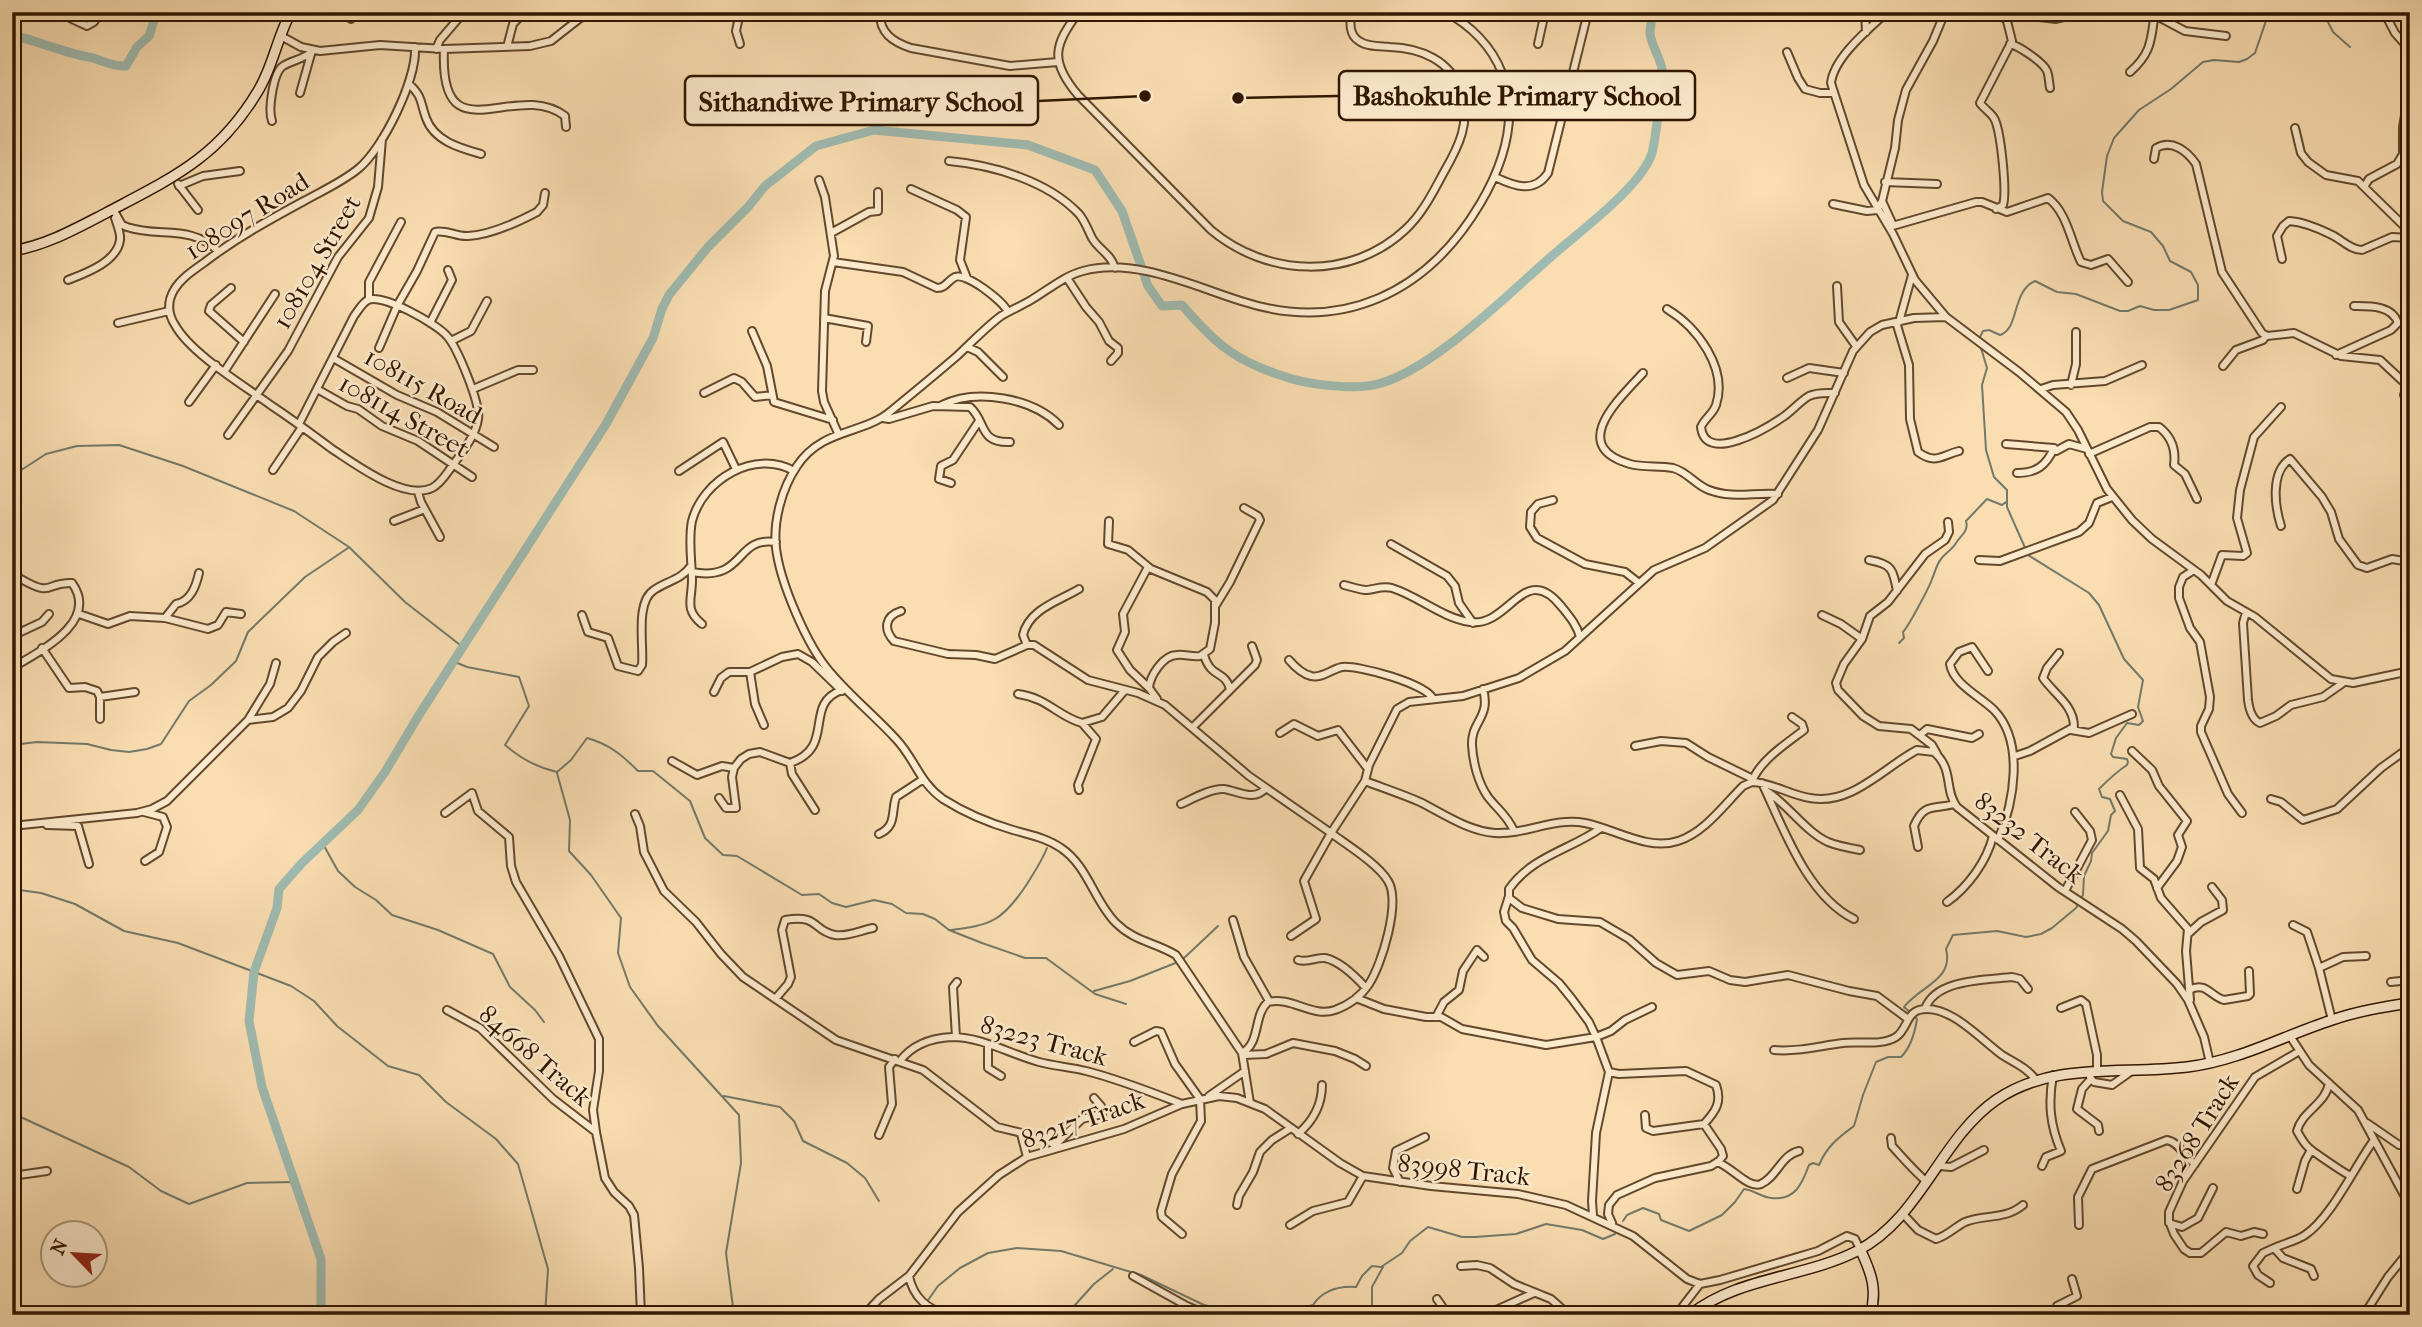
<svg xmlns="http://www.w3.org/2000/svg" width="2422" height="1327" font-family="'IM FELL French Canon',serif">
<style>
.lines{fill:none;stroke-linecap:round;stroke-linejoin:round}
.stream{stroke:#73796a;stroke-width:2}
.river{stroke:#9fbbb1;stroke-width:9}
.street-casing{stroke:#62482c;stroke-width:10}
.secondary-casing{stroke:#301600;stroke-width:12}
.street{stroke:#fceacd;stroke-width:6}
.secondary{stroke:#fceacd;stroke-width:9}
.labels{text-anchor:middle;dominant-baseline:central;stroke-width:5;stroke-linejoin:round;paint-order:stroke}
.street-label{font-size:26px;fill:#301600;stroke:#fceacd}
.leader{fill:none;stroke:#301600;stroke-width:2.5}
.callout-dot{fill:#301600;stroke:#fceacd;stroke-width:2.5}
.callout{fill:#fceacd;stroke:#301600;stroke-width:2.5}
.callout-label{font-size:28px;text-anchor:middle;font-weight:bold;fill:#301600}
</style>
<rect width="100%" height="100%" fill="#fadeb2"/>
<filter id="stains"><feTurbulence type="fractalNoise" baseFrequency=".00286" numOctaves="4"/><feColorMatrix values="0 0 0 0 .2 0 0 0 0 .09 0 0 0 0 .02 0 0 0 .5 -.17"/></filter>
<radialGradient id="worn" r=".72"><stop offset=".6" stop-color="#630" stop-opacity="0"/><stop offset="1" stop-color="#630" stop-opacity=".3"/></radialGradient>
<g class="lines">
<path class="stream" d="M2323,12L2333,32L2350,47
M1979,339L1983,331L1989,330L2000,335C2020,328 2011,292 2035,281L2057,292L2076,294L2120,311H2128L2140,306L2154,310H2169L2198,300V285L2191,272L2170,261L2163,246L2151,232L2123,221L2103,201L2102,192L2107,156L2114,138L2139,110L2171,89L2203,62L2214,60L2239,62L2247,59L2255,53L2269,12
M1981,348L1987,368L1982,385L1986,450L1994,477L2007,490V507L2026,550
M12,476L46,454L77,446L119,445L183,466L294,511L349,547L405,602L464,648
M1899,643L1904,638L1903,632C1908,627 1929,588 1932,579C1935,573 1936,565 1941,559C1945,553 1952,550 1956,543C1961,535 1969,531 1966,521L1987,499L2002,505L2006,502
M455,662L467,667L519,677L529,706L505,745C522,759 536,767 557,772L571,760L587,738C609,744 622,755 638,771H653L690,801L705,838L723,855L737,856L802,895L819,894L832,903L846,907L874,900L892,904L906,913L923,914L935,919L949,930L982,943L1025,958H1046L1095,994L1126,1004
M12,745L37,742L87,744L111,750L129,752L147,749L161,744L189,701L211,685L236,661L248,632L305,577L348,548
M557,773L570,820L569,851L591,875L621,918L618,953L630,987L658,1026L739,1115L741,1163L726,1253L734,1315
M323,844L338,871L355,887L376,900L392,915L438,930L493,954L510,987L535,1010L544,1022
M12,889L41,893L75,904L124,931L178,943L291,986L314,1001L337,1026L388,1066L419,1075L446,1102L496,1139L518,1164L548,1269L545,1315
M951,930C991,925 1002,921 1025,887C1033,874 1041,863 1047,848
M1183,959L1218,926
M1094,991L1130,981L1178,962
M1911,1013L1904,1007C1920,986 1954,980 1946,949L1953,935L1997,931L2026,937L2041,934L2052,928L2076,908L2083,895L2084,876L2091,861L2092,853L2108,831L2111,815L2115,811L2110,799L2102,797L2099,789C2108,780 2116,772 2127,765L2128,762L2127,759L2113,757L2111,754L2116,738L2127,723L2139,725L2143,721L2138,707L2143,680L2124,659L2099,605L2089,593L2028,555
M724,1096L780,1107L794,1121L803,1141L847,1163L865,1178L879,1201
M12,1113L129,1167L161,1191L189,1204L247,1183L295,1182
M1623,1221L1627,1215L1643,1208L1659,1214L1661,1220L1689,1231L1722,1215L1735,1202L1744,1189C1754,1190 1761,1197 1771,1198C1795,1201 1802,1184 1809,1165L1813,1163L1819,1165C1827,1146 1838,1138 1854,1126L1863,1095L1876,1062L1888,1057H1901C1910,1048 1915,1032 1917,1019L1914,1016
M926,1303L938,1286L960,1268L988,1253L1017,1248L1061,1251L1141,1275L1204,1305L1227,1310L1254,1307L1275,1310H1293
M923,1315L925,1309
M1066,1315L1094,1284L1113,1269
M1293,1315V1310L1313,1305C1323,1290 1339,1286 1356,1287L1362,1276L1372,1266L1381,1267L1402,1253L1410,1241L1428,1227L1462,1237H1475L1516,1234L1546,1224L1582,1230L1603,1239L1615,1234
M1372,1315V1287L1383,1267"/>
<path class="river" d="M12,35C38,41 62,52 88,57C101,59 111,67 126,66L137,47L149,36L155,17L166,12
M321,1315V1259L262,1087L249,1021L254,972L277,908L279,889L302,863L358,810L385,772L419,715L606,424L653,338L662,309L669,295L708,247L748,207L765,186L816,146L874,130L1028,145L1095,170L1122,211L1148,286L1162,306L1182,305C1217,346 1237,362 1289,378C1311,385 1356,390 1378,384C1433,370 1509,293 1553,255C1579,232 1642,186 1652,153C1655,143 1663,78 1662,69C1660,57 1651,45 1650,33C1650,27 1652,19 1653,12"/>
<defs>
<path id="street" d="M57,12L87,26L94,22L100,12
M740,12L736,31L740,44
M880,12C879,33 893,42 911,48L1010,66L1058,62
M989,12H1010
M1079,12C1053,45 1050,62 1078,95L1211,230C1267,277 1351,281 1406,229C1423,213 1433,192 1444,172C1459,146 1471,122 1461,92C1451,60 1420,48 1390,47C1380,46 1367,47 1359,41C1349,35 1350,23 1351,12
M1865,12L1866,32
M1887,12C1869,29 1834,57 1831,83L1864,185L1893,234L1915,280L1946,317L2019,372L2066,412L2078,430L2107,489L2132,520L2152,539L2201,575L2227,601L2255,617L2331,679L2353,683L2410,671
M1996,12L2056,19L2086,12
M2384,12L2395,33L2410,50
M694,15V12
M2155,15L2185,31L2226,36
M351,19L353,12
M281,36L301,47L320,51L380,45L444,49L530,46L551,41L588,12
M1538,44L1545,12
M2010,44C2019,46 2043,62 2047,71C2049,76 2049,83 2050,88
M507,47L513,24L524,12
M436,49L440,40L464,12
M444,49C439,159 515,78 565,116L566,127
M1787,52L1798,78L1805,89L1820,93H1833
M2130,72C2152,53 2151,39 2155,12
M409,84C423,97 420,102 426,118C434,141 460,148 481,154
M300,93L311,54
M272,121C268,110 273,73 283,66C293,60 305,59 314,50
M2295,128L2301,153L2308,162L2326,175L2358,181L2410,232
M2154,159L2156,148C2172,139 2187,151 2196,164L2222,272L2262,333L2267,336L2294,333L2341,356L2380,360L2410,388
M949,161C993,165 1048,181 1079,214C1085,221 1088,230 1092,238C1099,250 1111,254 1115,268
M1495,177C1514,186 1534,194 1548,173L1588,12
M819,180L825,197L834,256L825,291L822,391L824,402L838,433
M1885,182L1937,184
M178,184L198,210
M179,186L203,176L240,171
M2364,187L2369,179L2397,164L2403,154V127L2410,86
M911,189L957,210L966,217L960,260L967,278
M1882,201L1893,225
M1833,204L1867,211L1877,210L1882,201L1895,148L1898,120L1906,90L1933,41L1945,12
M113,209L122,225L127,227C160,238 190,224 218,251
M1996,209L2003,205C2007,192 2001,134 1995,120C1992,113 1984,109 1980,103L2012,41L2007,21L2000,13
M1889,227L1976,202H1982L2007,212L2048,198C2067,212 2071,242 2081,262L2091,265L2108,259L2128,282
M831,233L869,212L878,211V192
M2282,259L2277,236L2283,226L2289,221C2304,222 2320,229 2332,235C2342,240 2351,250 2362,250L2392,237L2410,238
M833,262L903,272L937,288C946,288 947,281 955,277C966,272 1003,301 1008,312
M1067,278L1086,307L1099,322L1109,341L1118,348V353L1111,361
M68,280C86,273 117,262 120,240C121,233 117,225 115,218
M1837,286L1839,322L1856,346
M231,288L211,305L209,311L244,342
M369,299V282L401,222
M1667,309C1697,327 1728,368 1716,405C1713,414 1705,418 1701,427C1705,465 1767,428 1783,417C1792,411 1799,402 1809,396C1817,392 1826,393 1835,393
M824,318L868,326L866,342
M1896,322L1909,365L1910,419L1918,452C1936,465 1942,455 1959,451
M1899,322L1912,275
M118,323L169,311
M430,323L452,280L448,270
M752,331L767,366L774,402L833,420
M451,341L471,331L487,301
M967,347L978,352L1003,377
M379,348L397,306L417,271L435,232C445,229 457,237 468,236C490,235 518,222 537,212L543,205L545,193
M2336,355L2391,330L2398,323C2392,305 2369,306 2354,306
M333,358L397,395L437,412L494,447
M2223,366L2236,350L2263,340L2266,336
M224,372L275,294
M1643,373C1618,400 1568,446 1630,464C1644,468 1659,465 1673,468C1688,472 1695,485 1709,490C1733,499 1754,492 1778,494
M1787,378L1809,368L1844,373
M2071,385L2076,364V332
M2407,386L2404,395L2410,405
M317,389L347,406L358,409L382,426L418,441L472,477
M473,389L518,370H533
M2041,389L2053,385L2105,381L2142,365
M704,393L734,378L742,382L755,397L772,395
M189,402L216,365
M942,405C976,388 1033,398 1059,425
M883,418L889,419L933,406L970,407C987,422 978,443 1010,442
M299,424L354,316C358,311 362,303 368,300C382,293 437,324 447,336C457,347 481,404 478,419C476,436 460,455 450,469C445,476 440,484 432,488C404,501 355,464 332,449C312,434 293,420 272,406C245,386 191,354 175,325C168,314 167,302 174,290C181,278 194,270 205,262C236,238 269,220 304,201C322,191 342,182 358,169C383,149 417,79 415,47
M228,435L288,351L338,257L369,218L378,187L382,139
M2006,444L2054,448
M2089,454L2150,427H2159C2172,437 2176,450 2174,465L2185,474L2197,499
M273,470L302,427
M679,471L723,442L736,469
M2017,473C2036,473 2046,466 2054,448L2056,451L2069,444L2087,449
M951,483L939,479L941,466L953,460L979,421
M418,492L421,502L440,537
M1553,500L1538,504L1531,512L1530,527L1537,538L1585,564L1625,572L1639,583
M394,521L425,509
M1109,521L1108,544L1128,550L1151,569L1207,592L1215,600V623L1210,649L1200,656C1192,657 1184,654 1177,655C1163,655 1150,676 1149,688L1157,699
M2281,526C2275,507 2270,472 2290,459L2322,497L2331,512L2339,539L2358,565L2367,568L2392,559L2410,562
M1391,544L1447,576L1455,586L1459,603L1473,623
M1869,560C1892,564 1893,569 1897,591
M1979,560L2000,561L2079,532L2089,523L2097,503L2112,497
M1148,567L1123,614L1125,632L1117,650L1130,670L1149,688
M2194,570L2183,577L2179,587V598L2190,628L2200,642L2210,697L2209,709L2201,726V732L2228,794L2242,813
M692,572C746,582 734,536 776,542
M1344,585C1351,587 1358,589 1365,590C1374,590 1382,585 1392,588C1418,596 1442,618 1470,622C1509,628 1524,560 1561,606C1569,616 1577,625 1580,637
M2211,585L2222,555L2243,556L2247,553L2237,518L2240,490L2254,437L2281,407
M1216,605L1230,582L1260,520L1258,516L1244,508
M901,611C885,616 883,629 894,641L948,654L976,655L995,659L1027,645H1034L1088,680L1138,693L1165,705L1249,776L1331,833L1304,881L1316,919L1291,936
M2246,612L2243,623L2248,700C2249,708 2251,719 2260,723L2276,716L2291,705L2323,697L2343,683
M79,614L108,624L130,616L165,618L208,629L218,625L226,612L241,614
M582,615L588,632L608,638L618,666L638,671L642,665C644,645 635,602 654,590C667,581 681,580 691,566
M1822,615L1841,624L1862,639
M165,618L176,604C191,601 196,586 199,573
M702,624C684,609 692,600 692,580C692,561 688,541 692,521C703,479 755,449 794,471
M12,636L42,622L49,614
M1027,645L1023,635C1029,609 1059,601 1079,589
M42,648L69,688L85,687L97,691L100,697V719
M1204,655C1211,679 1225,670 1230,689
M1289,660C1295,667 1302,674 1311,676C1321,679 1332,669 1342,667C1359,665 1427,684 1433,699
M12,668C40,651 100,622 72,583C45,582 54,598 21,579
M1988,671L1972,647L1959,652L1950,664C1953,684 1981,697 1994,710C2025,742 2014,803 1998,840
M750,672L755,704L764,725
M1483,689C1491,718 1471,721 1472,745C1473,762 1478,783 1488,797C1498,810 1507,815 1514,831
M714,692L721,678L729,672H750L782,657L798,654L812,662L842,691
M1018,694C1048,698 1057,716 1082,723L1102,717L1125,690
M100,697L135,692
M248,720L270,684L276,663
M1193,727L1255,665L1257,660L1252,646
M2071,730L2089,733L2132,714
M1280,733L1294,724L1318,736L1338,730L1368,769
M1920,735L1927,729L1972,738L1979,734
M1635,746L1661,741L1686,743L1708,757L1753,779
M2132,751L2152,770L2159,786L2187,821L2178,835L2182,847L2177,861L2157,888
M1937,754L1932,745L1911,729L1879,726L1863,716L1838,690L1836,683L1844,664L1862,639L1870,616L1888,602L1925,554L1945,540L1949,532L1948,522
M2015,756L2030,751L2074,727C2074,705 2054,694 2043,678L2047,668L2059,653
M672,761L697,775L722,766L734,768
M790,763L792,774L815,810
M1365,781L1369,765L1397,709L1409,702L1463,696L1519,678L1565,651L1654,570L1705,548L1773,500L1818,430L1853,351L1870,332L1882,325L1914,318L1946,317
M1752,782C1773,783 1790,795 1810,798C1851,806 1883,768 1917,750L1934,752C1954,769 1944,790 1957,807L2058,887L2122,929L2136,941L2177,984L2188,1000L2204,1037L2210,1063
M1762,783C1783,827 1807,896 1854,919
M1079,790L1078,785L1096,739L1082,723
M1768,792C1789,806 1806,832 1828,842C1838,846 1849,848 1860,850
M2120,795L2138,829L2140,868L2154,879L2161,898L2188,929L2186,951L2190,1000
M719,798L726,808H736L732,777L734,768L741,759L749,754L760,752L790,763C837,747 802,704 842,690
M2271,799L2281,802L2303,820L2337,809L2381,768L2410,747
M1181,804C1192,799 1211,788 1224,789C1238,791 1254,802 1266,788
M144,812L163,817L167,827L159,852L145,861
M445,813L472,793L478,811L509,837L511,866L516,882L559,956L599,1039V1071L593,1110L596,1132L605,1178L614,1192L629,1206L634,1215L639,1268L641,1315
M635,814L640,826L644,852L664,891L696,922L721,954L743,977L836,1040L923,1070L997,1127L1043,1138L1058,1147
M47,825L78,826L89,864
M12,826L137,813L152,809L167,801L248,720L273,717L288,708L301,691L318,657L333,642L346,633
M1601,828C1570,850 1532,856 1509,889V898L1522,908L1558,919L1600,922L1629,939L1656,963L1677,975L1709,971L1730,980L1745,982L1788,975L1849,991L1877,996L1908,1019
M879,834C897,826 891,812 896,797L922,780
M1918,847L1914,826C1924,802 1934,810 1954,804
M2065,891L2092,840L2090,831L2075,812
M1509,896L1504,912L1506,921L1513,928L1532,960L1559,983L1572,999L1589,1022L1596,1037L1611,1031L1625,1020L1652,1007
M1947,902C1968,887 1987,861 1993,836
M1233,920L1244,957L1269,1001
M2293,925L2307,932L2319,968L2332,1020
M2189,933L2201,922L2223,910L2222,900L2212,887
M1298,960C1309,963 1315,957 1325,958C1340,961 1356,977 1366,988
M2319,968L2343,957L2366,956
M2391,982L2410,980
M2189,990C2206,981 2210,996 2224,1000L2248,996L2250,994L2249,971
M776,998L788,984L791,977L782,930L785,920C820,914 812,931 835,935C848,937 861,930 873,928
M1356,998L1384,1009L1426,1017H1441L1462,1029L1546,1045L1596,1037L1609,1072L1596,1133L1592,1201L1593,1216
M2061,1008L2081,1000L2086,1004L2097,1055V1072
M1925,1009C1935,979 1985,980 2012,977L2020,979L2028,989
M447,1010L480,1028L553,1099L596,1132
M1436,1017L1444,1002L1459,990L1463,971L1477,950L1484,957
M2290,1036L2309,1065L2358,1110L2410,1206
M956,1037L953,987L957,982
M1134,1042L1156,1031L1161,1032L1175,1064L1200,1099L1201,1121L1172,1174L1161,1211L1162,1217L1182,1234
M988,1044V1068L1001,1076
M1774,1050C1798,1052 1819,1046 1843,1043C1859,1041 1882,1046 1896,1037C1907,1030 1906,1014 1919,1010C1948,1002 1981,1040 2002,1055C2015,1063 2026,1067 2036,1080
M1242,1053C1261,1043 1253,1015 1268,1002C1292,996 1312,1018 1335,1010C1349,1005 1361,996 1369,984C1382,964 1401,902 1388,881C1378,864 1347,845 1331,833L1365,781C1383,788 1402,794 1420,802C1444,814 1468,831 1495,833C1526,835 1553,817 1585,823C1615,829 1648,851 1678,841C1704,833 1724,805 1743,786L1752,782C1759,761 1787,743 1804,730L1802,724L1792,717
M1244,1055L1266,1054L1293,1043L1335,1051L1355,1059L1366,1066
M900,1061C912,1045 932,1038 952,1037C982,1037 1010,1054 1039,1062C1054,1066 1070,1067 1086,1071C1118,1079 1151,1092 1182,1104
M1609,1072L1619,1074L1686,1071L1716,1085C1722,1102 1716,1111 1704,1124
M2090,1077L2094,1082L2112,1085L2133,1070
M2090,1080L2082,1089L2077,1109L2098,1125L2099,1131
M2329,1083C2326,1104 2302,1111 2297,1131C2300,1136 2303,1142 2307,1146C2310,1150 2347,1175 2351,1176
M1209,1096L1245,1071
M1250,1103L1242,1053L1176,955C1155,942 1135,942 1116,923C1094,901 1088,866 1061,848C1047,838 1030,835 1013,830C989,823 965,813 943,799C919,782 915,759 896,739C875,716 850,696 830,672C807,646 780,582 776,548C773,521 782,488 797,466C822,428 863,435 891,411C913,393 935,375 957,356C971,343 985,328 1001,316C1011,310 1021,306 1031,300C1048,290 1064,276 1083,271C1134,257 1193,286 1241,301C1342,334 1427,293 1480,204C1503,165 1519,118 1502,73C1492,47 1471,25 1445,12
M2367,1123L2399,1145L2410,1142
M1021,1134L1027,1157
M1298,1134C1313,1121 1322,1105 1322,1085
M879,1135L892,1104L889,1067L895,1059
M1891,1138L1892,1146C1904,1159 1914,1171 1927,1182
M1055,1145L1082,1119L1102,1114L1101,1106L1094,1098
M1717,1162C1732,1167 1748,1189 1761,1184C1777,1177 1781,1155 1799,1151
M1939,1166L1951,1167L1984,1150
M2042,1166L2046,1157L2061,1151C2050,1125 2048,1103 2053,1075
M12,1176L47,1171
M1400,1182L1393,1168L1396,1151L1425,1137
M2297,1189L2305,1161L2311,1150
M1237,1205L1239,1196L1253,1172L1260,1152L1272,1140L1291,1128
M1903,1214L1918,1230L1936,1239C1947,1236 1955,1227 1965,1222C1985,1214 2005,1220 2023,1205
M1612,1223L1608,1214L1609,1205L1617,1195L1655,1178L1711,1166L1719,1161L1723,1156L1721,1149L1704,1124L1653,1131L1646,1128L1645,1115
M2169,1223L2182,1227L2198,1218L2213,1188
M1290,1225L1313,1211L1348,1202L1363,1176
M2079,1225L2078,1197L2092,1169L2167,1140C2179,1142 2184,1157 2195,1164
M2263,1234L2254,1232L2241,1236L2226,1232L2201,1253H2190L2184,1249L2174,1234L2169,1221V1212L2183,1181L2255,1077L2298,1052
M1461,1266L1477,1265L1490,1268L1514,1284L1551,1299L1569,1315
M909,1276C913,1297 928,1310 948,1315
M1133,1276L1187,1306L1208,1315
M2314,1276L2311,1269L2283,1258L2274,1248C2285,1243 2296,1241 2305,1235C2331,1218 2355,1166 2374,1140
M2270,1283L2258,1275L2253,1266L2263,1253L2274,1248
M1437,1299L1448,1315
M1980,1314L1981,1315
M864,1315L879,1299L909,1276L958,1212L999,1175L1027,1157L1124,1129L1182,1104L1219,1096L1237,1098L1265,1109L1340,1163L1363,1176L1431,1186L1518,1194L1566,1205L1633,1236L1687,1279L1700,1284L1720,1280L1818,1251L1847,1236L1855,1239L1860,1249
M977,1315H984
M1481,1315L1496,1310
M1493,1315L1496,1310L1534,1293
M1676,1315L1700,1284
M2065,1315L2057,1306L2077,1296L2072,1279
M2364,1315L2388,1277L2410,1250"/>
<path id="secondary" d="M12,251C47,245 75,229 106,213C172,178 218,158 258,91C273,67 277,37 291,12
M1860,1249C1871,1272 1878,1290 1870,1315
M1690,1315C1737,1277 1804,1278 1857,1251C1921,1218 1940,1139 1996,1100C2053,1061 2122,1075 2187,1067C2238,1061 2283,1036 2332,1020C2358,1011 2383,1007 2410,1003"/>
</defs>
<use href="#street" class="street-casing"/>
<use href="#secondary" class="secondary-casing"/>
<use href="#street" class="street"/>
<use href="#secondary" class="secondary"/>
</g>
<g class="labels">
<g class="street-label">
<text transform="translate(247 216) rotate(-32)">108097 Road</text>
<text transform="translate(317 262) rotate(-60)">108104 Street</text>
<text transform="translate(423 386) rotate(29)">108115 Road</text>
<text transform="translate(404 416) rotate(29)">108114 Street</text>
<text transform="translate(2029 838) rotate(38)">83232 Track</text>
<text transform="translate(1044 1041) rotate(15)">83223 Track</text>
<text transform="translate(535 1056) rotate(41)">84668 Track</text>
<text transform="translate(1083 1120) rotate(-19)">83217 Track</text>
<text transform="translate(2197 1133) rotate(-58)">83268 Track</text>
<text transform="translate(1464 1170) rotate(6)">83998 Track</text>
</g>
</g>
<path class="leader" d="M1238 98L1339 96M1145 96L1038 101"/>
<g class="callout-dot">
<circle cx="1238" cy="98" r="7"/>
<circle cx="1145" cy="96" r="7"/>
</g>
<g class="callout">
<rect x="1339" y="71" width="356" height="49" rx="7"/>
<rect x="685" y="76" width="353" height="49" rx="7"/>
</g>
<g class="callout-label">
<text x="1517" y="105">Bashokuhle Primary School</text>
<text x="861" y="111">Sithandiwe Primary School</text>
</g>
<rect width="2422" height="1327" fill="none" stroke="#fadeb2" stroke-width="42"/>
<rect x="14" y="14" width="2394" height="1299" fill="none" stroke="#301600" stroke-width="3.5"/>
<rect x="21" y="21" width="2380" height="1285" fill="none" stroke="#301600" stroke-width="2"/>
<g transform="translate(74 1254) rotate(295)"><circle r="33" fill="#fceacd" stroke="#aa957b" stroke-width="2"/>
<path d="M0-5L12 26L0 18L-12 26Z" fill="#8f2418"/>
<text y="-10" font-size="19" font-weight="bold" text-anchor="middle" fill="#301600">N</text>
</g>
<rect width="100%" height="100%" filter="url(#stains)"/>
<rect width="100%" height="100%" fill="url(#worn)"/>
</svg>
